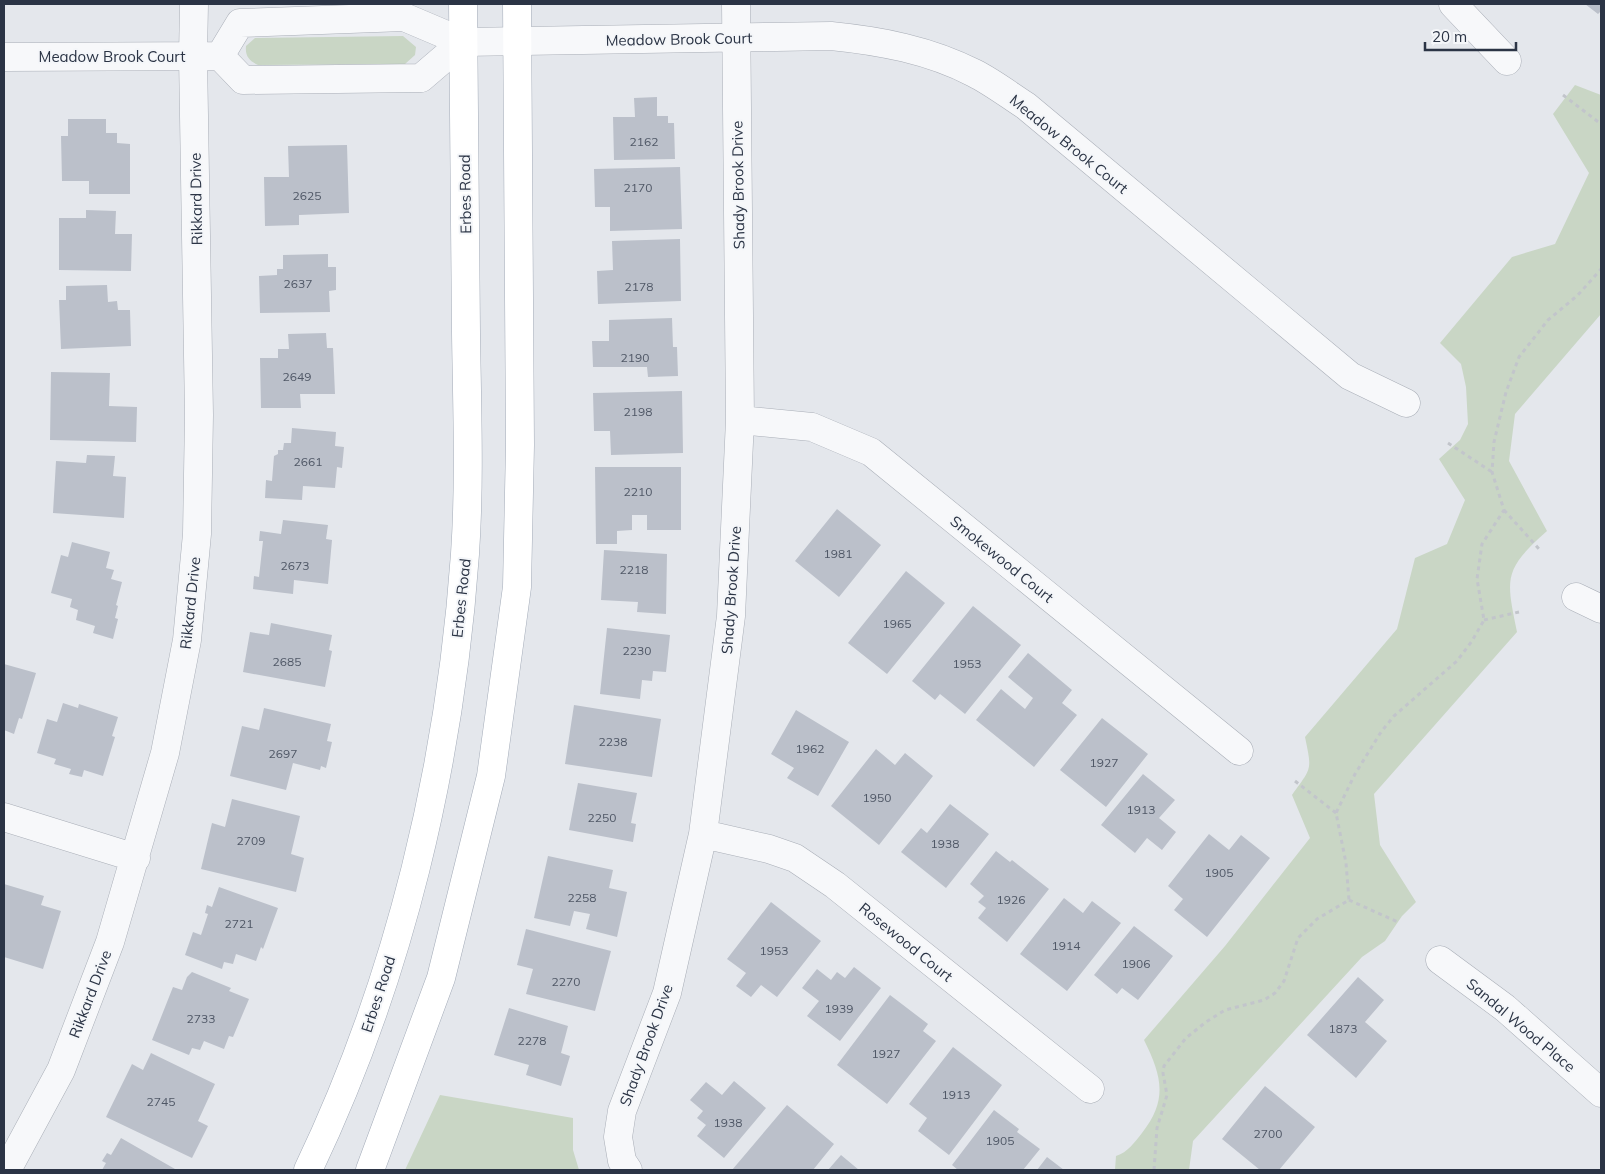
<svg xmlns="http://www.w3.org/2000/svg" width="1605" height="1174" font-family="Mulish,sans-serif">
<style>
.green{fill:#c9d6c5}
.building{fill:#bbc0ca}
.lines{fill:none;stroke-linecap:round;stroke-linejoin:round}
.minor-casing{stroke:#a9aeb7;stroke-width:29}
.major-casing{stroke:#a3abb8;stroke-width:29}
.path{stroke:#c2c5cb;stroke-width:3;stroke-dasharray:4 4;stroke-linecap:butt}
.minor{stroke:#f7f8fa;stroke-width:28}
.major{stroke:#fff;stroke-width:28}
.labels{text-anchor:middle;dominant-baseline:central;stroke-width:4;stroke-linejoin:round;paint-order:stroke}
.number-label{font-size:12px;fill:#4f5766}
.street-label{font-size:15px;fill:#2b3445;stroke:#f4f6f9}
</style>
<rect width="100%" height="100%" fill="#e4e7ec"/>
<path class="green" d="M403,36L416,47L415,55L405,64L258,65C249,61 245,56 246,46L255,38Z
M1575,85L1601,95V314L1515,414L1509,461L1547,531C1503,570 1506,578 1517,632L1374,794L1380,845L1416,902L1402,916L1385,941L1362,957L1193,1141L1189,1170H1115L1116,1156C1128,1152 1134,1143 1142,1133C1168,1100 1162,1076 1144,1040L1225,946L1310,838L1292,795C1312,767 1312,771 1305,737L1397,629L1415,558L1447,544L1465,500L1439,459L1460,440L1468,424L1466,387L1461,364L1440,343L1512,257L1555,244L1589,173L1553,114Z
M440,1095L573,1118V1150L579,1170H405Z"/>
<path class="building" d="M1585,4H1601V11L1598,14Z
M657,97V116H668V123H674L675,159L614,160L613,117H635L634,98Z
M68,119H106V133H117V143L130,144V194H89V181H62L61,136H68Z
M347,145L349,213L299,215V225L265,226L264,177H289L288,146Z
M680,167L682,229L610,231V207H595L594,169Z
M86,210L116,211L115,234H132L131,271L59,270V218H86Z
M680,239L681,301L598,304L597,271L613,270L612,241Z
M328,254V267H336V290L329,291L330,312L260,313L259,276L277,275V269H283V255Z
M107,285L108,302L117,301L118,310H130L131,346L61,349L59,300H66V286Z
M672,318L673,347H677L678,376L648,377L647,367H593L592,341H609V320Z
M326,333L327,348H333L335,394H300L301,408H261L260,358H278V349H289L288,334Z
M51,372L110,373L109,406L137,407L136,442L50,440Z
M682,391L683,453L611,455L610,431H594L593,393Z
M292,428L336,432L335,446L344,447L342,468L337,467L335,488L303,486L302,500L265,498L266,480L272,481L274,456L278,454V450H283L284,443H291Z
M87,455L115,456L113,476L126,477L124,518L53,513L56,461L86,463Z
M595,467H681V530H647V515H632V530L617,531V544H596Z
M837,509L881,545L839,597L795,561Z
M283,520L328,525L326,539L332,540L328,584L294,580L293,594L253,589L254,576L259,577L263,541H259L260,531L281,534Z
M72,542L110,552L106,568L114,570L111,579L122,582L116,605L118,606L115,618L118,619L113,639L93,633L95,626L76,620L78,610L70,607L72,599L51,593L61,555L68,557Z
M604,550L667,554L666,614L637,612L638,602L601,600Z
M906,571L945,603L887,674L848,643Z
M973,606L1021,645L965,714L940,694L935,700L912,681Z
M271,623L332,635L329,650L332,651L325,687L243,672L250,632L269,635Z
M607,628L670,635L666,672L653,671L652,681L642,680L640,699L600,694Z
M1028,653L1072,690L1062,703L1077,715L1034,767L976,720L1001,689L1025,709L1033,698L1008,677Z
M4,664L36,673L22,719L19,718L14,734L4,730Z
M63,703L78,708L79,704L118,717L112,736L115,737L103,776L84,770L82,777L69,774L71,769L54,764L56,759L37,753L47,719L57,722Z
M574,705L661,719L652,777L565,764Z
M264,708L331,724L327,741L332,742L326,768L321,766L320,770L293,763L286,790L230,776L242,726L259,730Z
M796,710L849,742L818,796L787,778L794,768L771,754Z
M1102,718L1148,754L1106,807L1060,770Z
M876,749L895,765L905,753L933,776L879,845L831,806Z
M1143,774L1175,800L1159,818L1176,832L1162,850L1147,838L1135,853L1101,825Z
M578,783L637,793L631,823L636,824L633,842L569,830Z
M232,799L300,816L291,854L304,858L296,892L201,869L212,823L225,827Z
M950,804L989,834L946,888L901,852L921,828L927,833Z
M1209,834L1229,850L1241,835L1270,858L1207,937L1174,910L1183,899L1168,886Z
M996,851L1010,862L1012,860L1049,889L1007,942L978,918L986,908L978,902L984,896L970,884Z
M548,856L613,870L609,888L627,892L617,937L586,929L590,914L574,911L570,926L534,918Z
M4,884L44,896L41,905L61,911L43,969L4,957Z
M219,887L278,908L263,949L261,947L256,961L236,954L233,964L224,962L222,969L185,955L193,932L201,935L208,914L205,913L207,905L212,907Z
M1064,898L1083,913L1092,901L1121,923L1067,991L1020,954Z
M771,902L821,941L777,997L761,985L751,997L736,986L746,973L727,959Z
M1134,926L1173,956L1138,1000L1122,988L1117,994L1094,975Z
M526,929L611,951L595,1011L526,994L533,969L517,965Z
M854,967L881,988L840,1041L807,1016L819,1001L802,988L817,969L831,980L837,972L845,978Z
M192,972L231,988L229,991L249,999L233,1037L229,1036L224,1049L204,1041L200,1050L192,1048L189,1055L152,1040L173,987L182,990L187,977Z
M1358,977L1384,1000L1365,1022L1387,1041L1356,1078L1307,1035Z
M890,995L928,1024L923,1031L936,1041L887,1104L837,1065Z
M509,1008L568,1026L561,1053L570,1056L561,1086L526,1075L529,1065L494,1055Z
M953,1047L1002,1085L949,1155L918,1131L927,1118L909,1104Z
M151,1053L215,1084L198,1121L208,1126L192,1158L106,1117L132,1064L143,1070Z
M734,1081L766,1108L724,1158L697,1136L706,1125L697,1118L703,1111L690,1100L706,1082L722,1095Z
M1265,1086L1315,1127L1279,1170H1260L1222,1139Z
M787,1105L834,1144L813,1170H732Z
M994,1110L1019,1129L1017,1132L1040,1149L1023,1170H958L952,1165Z
M121,1138L175,1169L174,1170H102L106,1163L102,1161L107,1153L111,1155Z
M841,1155L859,1170H828Z
M1047,1157L1064,1170H1037Z"/>
<g class="lines">
<defs>
<path id="minor" d="M1453,4L1507,61
M220,56L240,23L404,17L463,42L831,36C881,41 929,50 974,73C992,82 1009,95 1026,106L1350,376L1406,403
M4,57L220,56L243,80L421,78L463,42
M740,420L812,427L871,452L1239,751
M1576,597L1601,609
M4,817L136,858
M703,834L769,849L795,858L835,885L1090,1089
M1440,960L1505,1008L1601,1093
M7,1170L61,1070L110,942L165,753L187,640L197,534L199,415L193,56L194,4
M628,1170L622,1161L618,1137L622,1111L667,993L703,834L731,616L740,420L736,4"/>
<path id="major" d="M308,1170C400,978 450,766 465,554C470,480 467,406 466,333C465,223 464,113 463,4
M370,1170L441,978L491,776L517,587L520,445L517,4"/>
</defs>
<use href="#minor" class="minor-casing"/>
<use href="#major" class="major-casing"/>
<path class="path" d="M1563,95L1601,124
M1448,443L1492,472
M1504,510L1540,550
M1484,620L1519,612
M1295,781L1336,813
M1349,900L1400,923
M1154,1170L1157,1128L1167,1095L1163,1073L1164,1066L1186,1038L1206,1022L1225,1010L1264,1000L1275,993L1284,981L1298,938L1317,919L1349,900L1346,863L1336,813L1355,774L1381,732L1394,716L1457,661L1472,641L1484,620L1477,579L1482,544L1504,510L1492,472L1494,442L1506,392L1519,357L1548,320L1578,295L1601,269"/>
<use href="#minor" class="minor"/>
<use href="#major" class="major"/>
</g>
<g class="labels">
<g class="number-label">
<text x="644" y="141">2162</text>
<text x="638" y="187">2170</text>
<text x="307" y="195">2625</text>
<text x="298" y="283">2637</text>
<text x="639" y="286">2178</text>
<text x="635" y="357">2190</text>
<text x="297" y="376">2649</text>
<text x="638" y="411">2198</text>
<text x="308" y="461">2661</text>
<text x="638" y="491">2210</text>
<text x="838" y="553">1981</text>
<text x="295" y="565">2673</text>
<text x="634" y="569">2218</text>
<text x="897" y="623">1965</text>
<text x="637" y="650">2230</text>
<text x="287" y="661">2685</text>
<text x="967" y="663">1953</text>
<text x="613" y="741">2238</text>
<text x="810" y="748">1962</text>
<text x="283" y="753">2697</text>
<text x="1104" y="762">1927</text>
<text x="877" y="797">1950</text>
<text x="1141" y="809">1913</text>
<text x="602" y="817">2250</text>
<text x="251" y="840">2709</text>
<text x="945" y="843">1938</text>
<text x="1219" y="872">1905</text>
<text x="582" y="897">2258</text>
<text x="1011" y="899">1926</text>
<text x="239" y="923">2721</text>
<text x="1066" y="945">1914</text>
<text x="774" y="950">1953</text>
<text x="1136" y="963">1906</text>
<text x="566" y="981">2270</text>
<text x="839" y="1008">1939</text>
<text x="201" y="1018">2733</text>
<text x="1343" y="1028">1873</text>
<text x="532" y="1040">2278</text>
<text x="886" y="1053">1927</text>
<text x="956" y="1094">1913</text>
<text x="161" y="1101">2745</text>
<text x="728" y="1122">1938</text>
<text x="1268" y="1133">2700</text>
<text x="1000" y="1140">1905</text>
</g>
<g class="street-label">
<text transform="translate(679 39) rotate(-1)">Meadow Brook Court</text>
<text x="112" y="56">Meadow Brook Court</text>
<text transform="translate(1069 144) rotate(39)">Meadow Brook Court</text>
<text transform="translate(738 185) rotate(-91)">Shady Brook Drive</text>
<text transform="translate(465 194) rotate(-91)">Erbes Road</text>
<text transform="translate(196 199) rotate(-91)">Rikkard Drive</text>
<text transform="translate(1002 559) rotate(39)">Smokewood Court</text>
<text transform="translate(731 590) rotate(-86)">Shady Brook Drive</text>
<text transform="translate(461 598) rotate(-84)">Erbes Road</text>
<text transform="translate(190 603) rotate(-84)">Rikkard Drive</text>
<text transform="translate(906 942) rotate(39)">Rosewood Court</text>
<text transform="translate(90 994) rotate(-69)">Rikkard Drive</text>
<text transform="translate(378 994) rotate(-72)">Erbes Road</text>
<text transform="translate(1521 1025) rotate(40)">Sandal Wood Place</text>
<text transform="translate(646 1045) rotate(-70)">Shady Brook Drive</text>
</g>
</g>
<rect width="1605" height="1174" fill="none" stroke="#2b3445" stroke-width="10"/>
<path d="M1425 42v8h91v-8" fill="none" stroke="#2b3445" stroke-width="2.5"/>
<text x="1432" y="42" font-size="15" fill="#2b3445" stroke="#f4f6f9" stroke-width="4" paint-order="stroke">20 m</text>
</svg>
